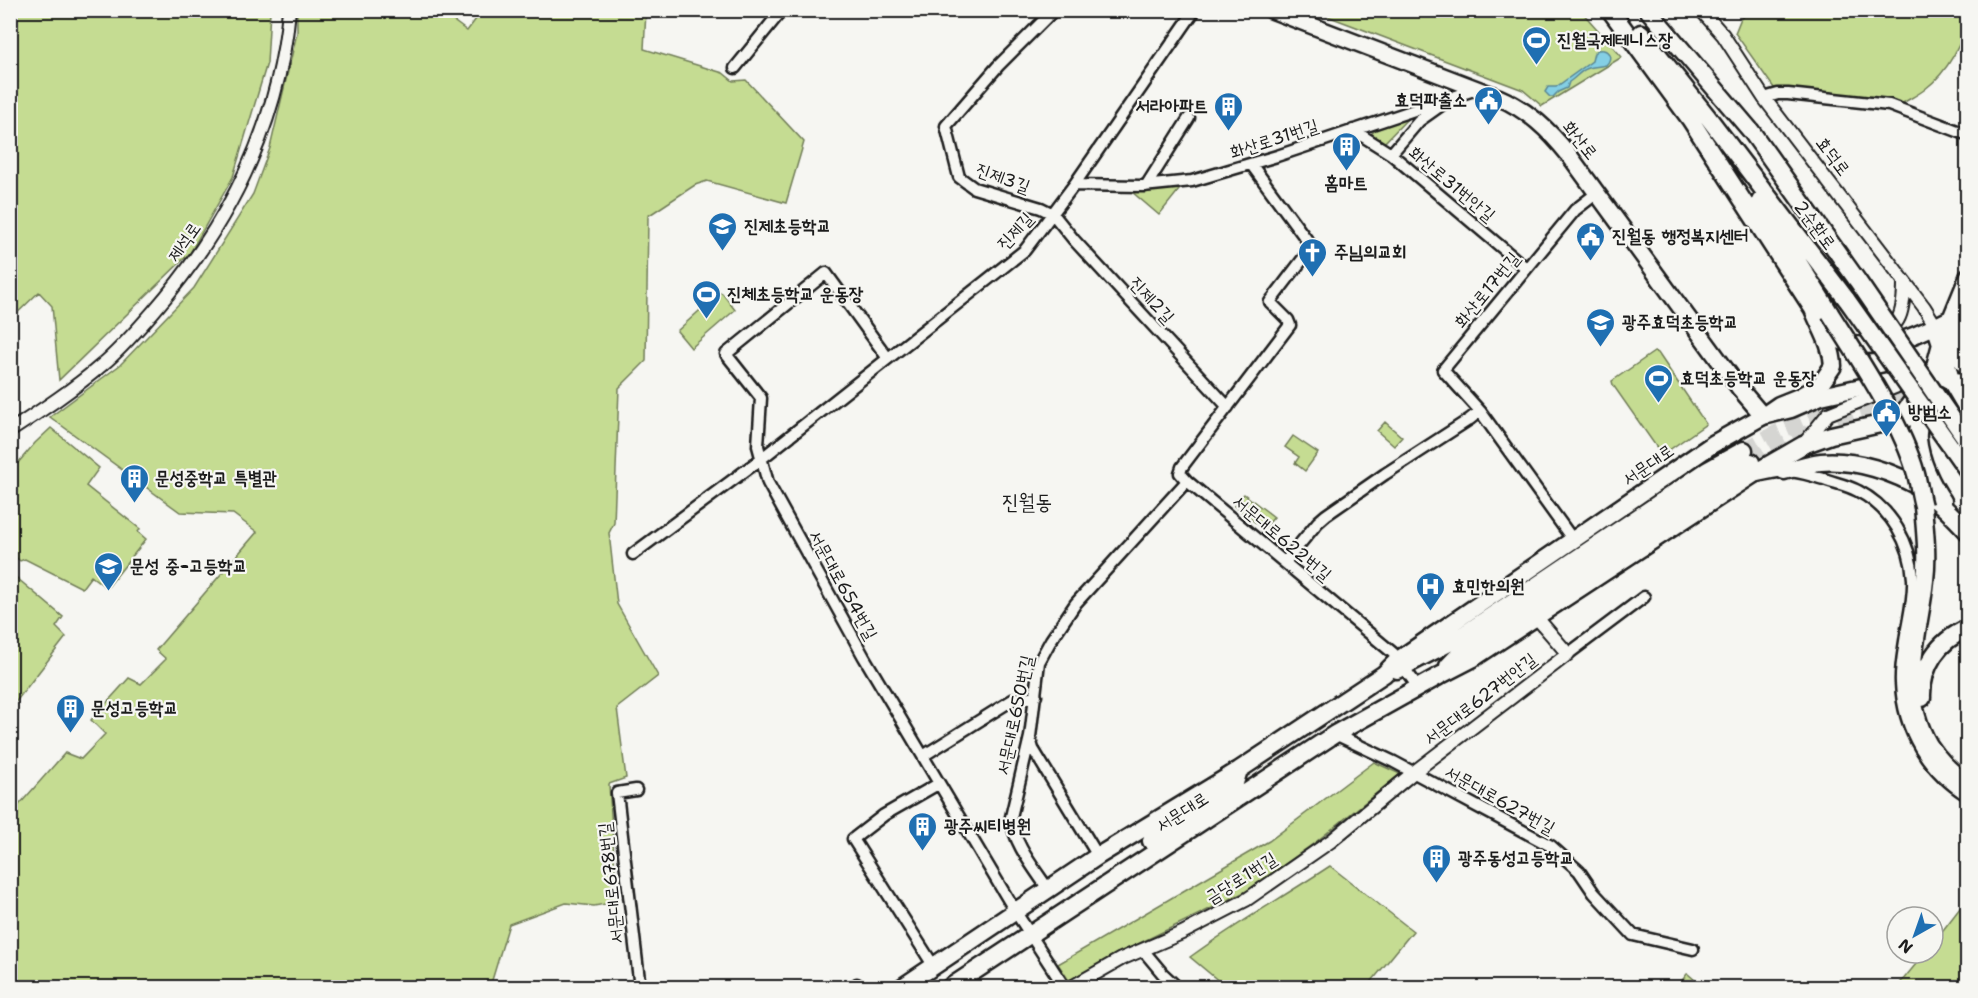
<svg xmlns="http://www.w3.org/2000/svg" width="1978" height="998" font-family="'Shantell Sans','Poor Story',sans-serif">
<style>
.green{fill:#c5dc92;stroke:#707c57;stroke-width:1.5}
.water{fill:#84cfe4;stroke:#5a8794;stroke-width:1.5}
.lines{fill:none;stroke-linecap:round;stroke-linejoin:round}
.primary-tunnel{stroke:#d5d5d2;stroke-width:16;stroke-dasharray:16 8;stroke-linecap:butt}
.minor-casing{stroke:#1c1c1c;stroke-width:15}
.tertiary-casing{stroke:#1c1c1c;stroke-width:16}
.secondary-casing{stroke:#1c1c1c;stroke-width:20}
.primary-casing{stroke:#1c1c1c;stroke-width:21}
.trunk-casing{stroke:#1c1c1c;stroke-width:21}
.minor{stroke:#f6f6f2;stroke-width:10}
.tertiary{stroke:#f6f6f2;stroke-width:12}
.secondary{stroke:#f6f6f2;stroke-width:15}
.primary{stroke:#f6f6f2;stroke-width:16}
.trunk{stroke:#f6f6f2;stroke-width:16}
.trunk-bridge-casing{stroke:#1c1c1c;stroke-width:21;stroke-linecap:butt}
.trunk-bridge{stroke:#f6f6f2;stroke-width:16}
.labels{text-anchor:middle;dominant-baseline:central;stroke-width:4.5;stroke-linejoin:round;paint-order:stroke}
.poi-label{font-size:18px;font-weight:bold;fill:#1c1c1c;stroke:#f6f6f2;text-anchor:start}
.street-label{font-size:18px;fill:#1c1c1c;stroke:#f6f6f2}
.quarter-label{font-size:21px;fill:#1c1c1c;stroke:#f6f6f2}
</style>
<rect width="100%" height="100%" fill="#f6f6f2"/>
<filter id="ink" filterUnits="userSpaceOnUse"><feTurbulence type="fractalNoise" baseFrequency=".0167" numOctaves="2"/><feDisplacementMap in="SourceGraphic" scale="12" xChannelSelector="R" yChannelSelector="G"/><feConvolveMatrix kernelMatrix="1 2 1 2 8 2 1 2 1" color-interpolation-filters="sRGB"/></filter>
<g filter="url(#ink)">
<path class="green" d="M11,10L270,11L267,63L233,177L190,253L59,380L52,306L39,292L11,319Z
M297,11H440L467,31L482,11H646L644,49L723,73L733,81L746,80L804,142L786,203L707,181L695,185L648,216L646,361L619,388L614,523L609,533L617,604L658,676L617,708L626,778L609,784L617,902L594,906L566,903L509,924L490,987H11V814L65,753L81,759L105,734L91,720L129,678L141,684L166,659L156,650L257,532L233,514L180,512L50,417L120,365L194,288L253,194L270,148L297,33Z
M1314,11H1581L1622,57L1542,106L1523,90Z
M1752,11H1967C1967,39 1947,73 1924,90C1916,96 1907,100 1900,105L1881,98L1774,88L1735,33L1741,18Z
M1412,114L1384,143L1371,134L1378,128Z
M1183,185L1159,215L1131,191L1176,187Z
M719,293H722L735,310L691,348L677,331Z
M1654,352L1658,353L1706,424L1662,455L1613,385L1612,381Z
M1385,422L1402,437L1394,446L1377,431Z
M51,428L99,468L86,486L140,529L138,532L146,539L107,588L91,576L82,588L25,559L20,561L11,553V471L35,443Z
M1293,436L1318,453L1305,471L1295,463L1299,457L1285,447Z
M1244,494L1274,517L1264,529L1234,506Z
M11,573L63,617L56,627L66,637L11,708Z
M1374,762L1400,774L1317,841L1249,890L1111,957L1070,982L1058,964L1269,841Z
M1330,866L1413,931L1367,987H1226L1190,957C1235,924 1283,897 1330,866Z
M1967,899V987H1897L1925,953H1933V943Z
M1687,974H1688L1703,987H1677Z"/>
<path class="water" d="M1598,50C1608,48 1614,57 1606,65C1599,67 1592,66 1586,69C1581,71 1575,78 1569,82L1567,88L1558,92L1553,97H1550L1545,92L1548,87H1556L1592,61L1594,53Z"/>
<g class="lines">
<path class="primary-tunnel" d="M1870,398L1915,392L1968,395
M1744,450L1778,432L1839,406
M1751,462L1805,434L1869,411L1901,406"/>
<defs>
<path id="minor" d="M1054,10L998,66L946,126L959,177L974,188L1041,208L1053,214L1074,240L1228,407
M735,68L782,10
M1764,98L1778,94H1788L1889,105L1968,135
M1353,130L1391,154L1526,268
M1391,154L1419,121L1443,104
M1251,164L1312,247L1270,302L1288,320L1290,325L1182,467L1180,473L1187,481L1393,653L1418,687
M1074,185L1143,186L1192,181L1277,156L1477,89
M1146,186L1189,118
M887,357L826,273L726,354L761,398L758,446L768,483L864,657L1015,911L1065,988
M1757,476C1766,474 1775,472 1784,471C1798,470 1811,476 1824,479C1835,483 1847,485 1858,491C1891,508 1911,543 1913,579C1914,597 1909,617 1906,634C1904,650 1900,667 1901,683C1903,731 1928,771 1968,796
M1573,540L1480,411L1443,370L1575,210L1597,193
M633,554L761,459L1025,250L1074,185L1195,10
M1285,562L1318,522L1326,515L1385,474L1470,419L1480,411
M1568,654L1644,597
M1335,734L1394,762L1551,846L1579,871L1594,893L1633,935L1693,949
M1030,739L1033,749L1098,856
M923,756L1014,699L1036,696
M636,790L617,793L640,988
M1048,889C1034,868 1013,843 1011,817L1030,737L1039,662L1051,640L1076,603L1187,481
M1143,950L1163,974L1178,988
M933,965L853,839L884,815L938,784
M857,984L859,988"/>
<path id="tertiary" d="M1701,10L1723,35L1764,98L1924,307L1935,325V333
M1869,344C1899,327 1904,317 1904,283
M10,431C42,410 74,389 103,364C121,349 137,330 153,312C228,226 279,126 289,10
M1803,445L1828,414L1905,383
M1070,988L1121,959L1182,933L1246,900L1331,841L1414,772L1568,654L1537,618"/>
<path id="secondary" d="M1271,10L1498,97C1528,110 1549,130 1569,155L1740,389L1763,416
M1820,319C1826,326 1833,339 1843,342C1886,355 1932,328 1968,309
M1947,353L1955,343L1968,309
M1930,383L1941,342L1968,276
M1899,418L1933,372"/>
<path id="primary" d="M1955,343L1959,357L1968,368
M1448,666C1477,634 1526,607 1562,583C1625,542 1687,500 1751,462
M1397,670L1457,639L1708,470L1744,450
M1151,841L1234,786L1239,770
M901,988L1098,856L1239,770L1384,674L1398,660L1713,444L1763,416L1791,409L1821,396L1933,371L1951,381L1968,382
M949,988L1335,734L1439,676L1472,659L1763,468L1803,445L1831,435L1921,415L1968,417"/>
<path id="trunk" d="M1610,10L1690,119L1813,309C1821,329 1832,345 1833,366L1820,385L1799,397L1779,405L1763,416
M1648,10L1751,131L1857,280
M1641,33L1707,116L1847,300
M1760,201L1830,313
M1935,325L1945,356L1951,381L1968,410
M1921,415C1920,423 1917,431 1918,439C1920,460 1931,484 1943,501
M1784,471C1796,468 1808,463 1821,462C1854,459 1896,472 1923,490C1939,501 1955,518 1968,532
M1923,506C1925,531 1928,555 1925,580C1919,638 1897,690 1929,745C1939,760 1952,774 1968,783
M1922,698C1921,666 1938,641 1968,628"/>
</defs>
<use href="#minor" class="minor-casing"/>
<use href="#tertiary" class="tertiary-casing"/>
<use href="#secondary" class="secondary-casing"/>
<use href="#primary" class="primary-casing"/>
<use href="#trunk" class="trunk-casing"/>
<use href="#minor" class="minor"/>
<use href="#tertiary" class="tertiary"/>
<use href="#secondary" class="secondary"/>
<use href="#primary" class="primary"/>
<use href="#trunk" class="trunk"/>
<defs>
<path id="trunk-bridge" d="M1857,280L1968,442
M1847,300L1968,471
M1830,313C1859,359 1902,423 1916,474C1919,485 1920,496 1923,506"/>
</defs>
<use href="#trunk-bridge" class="trunk-bridge-casing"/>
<use href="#trunk-bridge" class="trunk-bridge"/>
</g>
</g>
<defs>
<symbol id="stadium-pin" viewBox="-11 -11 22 30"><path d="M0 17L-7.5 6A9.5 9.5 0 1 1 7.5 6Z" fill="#1f6fb2" stroke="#f6f6f2"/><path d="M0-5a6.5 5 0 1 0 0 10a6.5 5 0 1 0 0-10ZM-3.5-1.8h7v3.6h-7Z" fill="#fff"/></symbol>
<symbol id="civic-pin" viewBox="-11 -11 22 30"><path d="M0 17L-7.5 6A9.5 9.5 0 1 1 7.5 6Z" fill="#1f6fb2" stroke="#f6f6f2"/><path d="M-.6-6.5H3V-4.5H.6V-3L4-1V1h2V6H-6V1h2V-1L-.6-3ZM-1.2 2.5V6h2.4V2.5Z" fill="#fff"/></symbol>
<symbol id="building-pin" viewBox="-11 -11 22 30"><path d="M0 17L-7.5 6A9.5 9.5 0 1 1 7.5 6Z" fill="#1f6fb2" stroke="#f6f6f2"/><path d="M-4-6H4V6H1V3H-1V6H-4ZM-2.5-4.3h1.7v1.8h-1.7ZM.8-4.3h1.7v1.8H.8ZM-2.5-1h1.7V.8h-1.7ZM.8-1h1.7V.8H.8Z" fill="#fff"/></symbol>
<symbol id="school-pin" viewBox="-11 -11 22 30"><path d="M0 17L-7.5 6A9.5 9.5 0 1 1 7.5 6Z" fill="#1f6fb2" stroke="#f6f6f2"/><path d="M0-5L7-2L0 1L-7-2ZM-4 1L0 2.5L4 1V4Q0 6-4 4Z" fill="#fff"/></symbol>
<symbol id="church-pin" viewBox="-11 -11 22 30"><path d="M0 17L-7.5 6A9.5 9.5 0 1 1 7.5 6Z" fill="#1f6fb2" stroke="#f6f6f2"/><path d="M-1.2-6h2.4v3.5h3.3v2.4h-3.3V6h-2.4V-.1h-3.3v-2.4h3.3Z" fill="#fff"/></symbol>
<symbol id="hospital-pin" viewBox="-11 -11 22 30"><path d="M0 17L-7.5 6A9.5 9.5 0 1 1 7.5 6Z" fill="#1f6fb2" stroke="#f6f6f2"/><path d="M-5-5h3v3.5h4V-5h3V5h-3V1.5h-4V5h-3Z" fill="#fff"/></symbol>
</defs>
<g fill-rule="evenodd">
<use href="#stadium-pin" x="1520" y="24" width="33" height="45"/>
<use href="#civic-pin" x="1472" y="84" width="33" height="45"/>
<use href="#building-pin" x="1212" y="90" width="33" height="45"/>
<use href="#building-pin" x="1330" y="130" width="33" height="45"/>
<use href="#school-pin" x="706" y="210" width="33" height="45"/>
<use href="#civic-pin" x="1574" y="220" width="33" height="45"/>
<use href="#church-pin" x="1296" y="236" width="33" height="45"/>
<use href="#stadium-pin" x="690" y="278" width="33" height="45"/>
<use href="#school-pin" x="1584" y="306" width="33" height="45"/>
<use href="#stadium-pin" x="1642" y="362" width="33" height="45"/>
<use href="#civic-pin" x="1870" y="396" width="33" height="45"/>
<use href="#building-pin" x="118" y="462" width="33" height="45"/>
<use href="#school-pin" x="92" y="550" width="33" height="45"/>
<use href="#hospital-pin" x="1414" y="570" width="33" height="45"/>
<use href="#building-pin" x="54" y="692" width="33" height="45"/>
<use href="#building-pin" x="906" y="810" width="33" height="45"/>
<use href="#building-pin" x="1420" y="842" width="33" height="45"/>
</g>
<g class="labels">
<g class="poi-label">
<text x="1557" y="40">진월국제테니스장</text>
<text x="1467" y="100" text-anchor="end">효덕파출소</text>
<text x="1208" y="106" text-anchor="end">서라아파트</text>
<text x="1346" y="183" text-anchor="middle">홈마트</text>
<text x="744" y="226">진제초등학교</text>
<text x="1612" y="236">진월동 행정복지센터</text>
<text x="1334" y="252">주님의교회</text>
<text x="727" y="294">진체초등학교 운동장</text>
<text x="1622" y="322">광주효덕초등학교</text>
<text x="1680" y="378">효덕초등학교 운동장</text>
<text x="1908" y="412">방범소</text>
<text x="155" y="478">문성중학교 특별관</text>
<text x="130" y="566">문성 중-고등학교</text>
<text x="1452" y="586">효민한의원</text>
<text x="91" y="708">문성고등학교</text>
<text x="944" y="826">광주씨티병원</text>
<text x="1458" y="858">광주동성고등학교</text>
</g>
<g class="street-label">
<text transform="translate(1274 139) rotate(-18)">화산로31번길</text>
<text transform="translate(1580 140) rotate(51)">화산로</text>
<text transform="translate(1833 156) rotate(53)">효덕로</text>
<text transform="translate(1003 178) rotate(20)">진제3길</text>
<text transform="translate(1452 184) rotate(40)">화산로31번안길</text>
<text transform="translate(1815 225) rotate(53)">2순환로</text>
<text transform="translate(1015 231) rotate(-47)">진제길</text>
<text transform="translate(184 242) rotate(-55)">제석로</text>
<text transform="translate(1487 290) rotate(-51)">화산로17번길</text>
<text transform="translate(1152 300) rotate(47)">진제2길</text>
<text transform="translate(1648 465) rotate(-35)">서문대로</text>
<text transform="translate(1282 538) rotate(40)">서문대로622번길</text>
<text transform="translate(843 585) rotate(61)">서문대로654번길</text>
<text transform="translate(1480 699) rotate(-38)">서문대로627번안길</text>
<text transform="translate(1015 715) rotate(-78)">서문대로650번길</text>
<text transform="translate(1500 800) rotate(29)">서문대로627번길</text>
<text transform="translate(1182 812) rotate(-33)">서문대로</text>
<text transform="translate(1241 878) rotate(-32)">금당로1번길</text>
<text transform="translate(611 883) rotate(-96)">서문대로678번길</text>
</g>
<g class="quarter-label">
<text x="1027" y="502">진월동</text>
</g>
</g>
<rect width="1978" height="998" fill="none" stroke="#f6f6f2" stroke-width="36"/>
<rect x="18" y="18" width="1942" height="962" fill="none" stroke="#1c1c1c" stroke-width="2" filter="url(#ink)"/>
<g transform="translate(1915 935) rotate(220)"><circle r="28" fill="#f6f6f2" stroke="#9f9f9c" stroke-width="1.5"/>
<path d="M0-4.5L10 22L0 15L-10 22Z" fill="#1f6fb2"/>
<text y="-9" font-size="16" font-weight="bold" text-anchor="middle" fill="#1c1c1c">N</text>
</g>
</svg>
